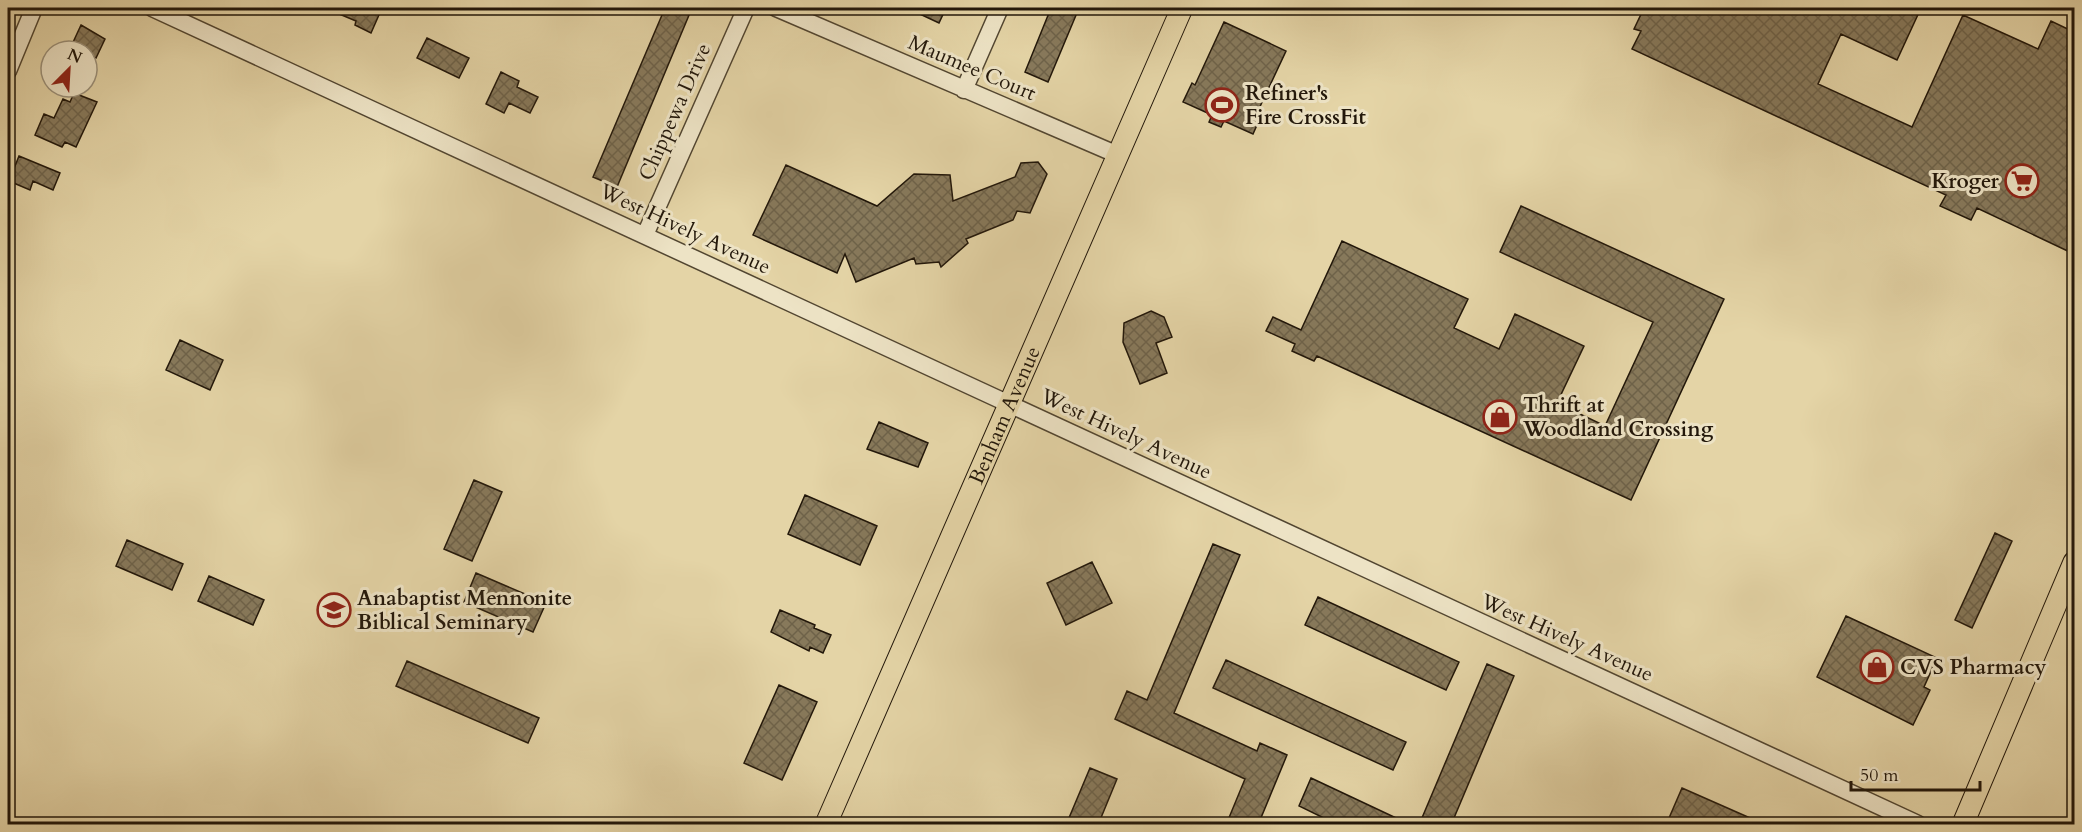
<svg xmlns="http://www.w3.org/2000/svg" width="2082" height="832" font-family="Cardo,serif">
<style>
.building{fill:url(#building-cross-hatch);stroke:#22170a;stroke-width:1.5}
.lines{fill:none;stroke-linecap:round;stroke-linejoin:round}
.minor-casing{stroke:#524631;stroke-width:19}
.major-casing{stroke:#22170a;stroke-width:23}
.minor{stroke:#ede3c5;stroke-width:16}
.major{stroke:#e4d4a6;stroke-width:21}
.labels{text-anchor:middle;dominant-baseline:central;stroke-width:6;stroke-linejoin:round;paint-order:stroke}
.street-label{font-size:21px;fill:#22170a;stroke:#ede3c5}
.poi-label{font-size:21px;font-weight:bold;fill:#22170a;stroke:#ede3c5;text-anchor:start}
</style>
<defs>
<pattern id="building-cross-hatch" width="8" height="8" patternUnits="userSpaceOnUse" patternTransform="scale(1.5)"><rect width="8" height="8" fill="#87795b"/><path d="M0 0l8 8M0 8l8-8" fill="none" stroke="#6e6249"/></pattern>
</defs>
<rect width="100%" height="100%" fill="#e4d4a6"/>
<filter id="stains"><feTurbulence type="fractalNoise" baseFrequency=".00333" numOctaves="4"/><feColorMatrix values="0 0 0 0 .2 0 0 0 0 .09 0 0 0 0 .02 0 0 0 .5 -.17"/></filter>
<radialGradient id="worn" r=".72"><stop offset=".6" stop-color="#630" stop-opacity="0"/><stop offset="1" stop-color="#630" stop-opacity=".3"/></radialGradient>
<path class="building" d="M325,8H382L371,33L355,25L356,21Z
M665,8H692L617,187L593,177Z
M907,8H946L939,23Z
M1051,8H1079L1048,82L1025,72Z
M1644,8H1921L1897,60L1841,34L1818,84L1912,127L1963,15L2038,49L2051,21L2074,32V254L1977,208L1971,220L1940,206L1946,195L1632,49L1641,31L1634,29Z
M1224,22L1286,51L1257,113L1261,116L1253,134L1224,121L1221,127L1209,122L1212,115L1183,102L1192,83L1195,85Z
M81,25L105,39L96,58L87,54V51H69Z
M427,38L469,58L459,78L417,58Z
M501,72L519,81L517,87L538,97L530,113L509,103L504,113L486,104Z
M74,93L97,102L76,147L65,142L62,147L35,135L44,114L54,118L63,99L70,102Z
M19,156L60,173L53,190L33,181L30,190L9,181Z
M1038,162L1047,174L1030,213L1017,211L1013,220L966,239L968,243L941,267L939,262L916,264L914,258L856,282L845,254L837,273L753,235L786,165L877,206L914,174L950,175L953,201L1015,177L1021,163Z
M1521,206L1724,299L1631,500L1317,356L1314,361L1292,351L1295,344L1266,331L1273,317L1301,330L1342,241L1468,299L1454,328L1499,349L1515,314L1584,346L1557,403L1605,426L1653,322L1500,252Z
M1151,311L1164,317L1172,337L1156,343L1167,373L1140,384L1123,342L1124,323Z
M180,340L223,360L210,390L166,370Z
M879,422L928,443L918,467L867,449Z
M474,480L502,492L472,561L444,549Z
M805,495L877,526L860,565L788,534Z
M1995,533L2012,541L1972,628L1955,620Z
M127,540L183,564L172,590L116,566Z
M1213,544L1240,555L1174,713L1257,751L1260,743L1287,755L1258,825H1226L1245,779L1115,719L1127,691L1147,700Z
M1092,562L1112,603L1066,625L1047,583Z
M476,573L546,603L533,632L464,602Z
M209,576L264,600L253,625L198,601Z
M1318,597L1459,662L1446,690L1305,625Z
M780,610L815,625L814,628L831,635L823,653L810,647L809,651L771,632Z
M1846,616L1937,658L1924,687L1930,690L1913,725L1817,677Z
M1226,660L1406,742L1393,770L1213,688Z
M407,661L539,718L528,743L396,686Z
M1487,664L1514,676L1451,825H1419Z
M779,685L817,702L782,780L744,763Z
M1090,768L1117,779L1098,825H1066Z
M1311,778L1411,825H1338L1299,806Z
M1682,788L1766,825H1666Z"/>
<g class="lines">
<defs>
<path id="minor" d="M152,8L1918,824
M776,8L1118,155
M8,71L34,8
M964,90L1000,8
M645,235L746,8"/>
<g id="major">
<path id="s1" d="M826,824L1182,8"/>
<path d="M1963,824L2074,562"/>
</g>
</defs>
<use href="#minor" class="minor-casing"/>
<use href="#major" class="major-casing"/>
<use href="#minor" class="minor"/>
<use href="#major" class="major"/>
</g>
<defs>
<symbol id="stadium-ring" viewBox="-11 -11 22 22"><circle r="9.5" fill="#ede3c5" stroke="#8f2418" stroke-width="1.5"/><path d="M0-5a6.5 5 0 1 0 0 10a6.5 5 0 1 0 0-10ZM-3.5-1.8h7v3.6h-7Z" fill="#8f2418"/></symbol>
<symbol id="supermarket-ring" viewBox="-11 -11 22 22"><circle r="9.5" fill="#ede3c5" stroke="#8f2418" stroke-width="1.5"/><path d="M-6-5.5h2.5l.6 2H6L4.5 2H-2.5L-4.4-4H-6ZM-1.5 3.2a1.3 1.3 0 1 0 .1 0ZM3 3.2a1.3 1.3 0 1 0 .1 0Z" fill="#8f2418"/></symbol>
<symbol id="shop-ring" viewBox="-11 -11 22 22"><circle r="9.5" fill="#ede3c5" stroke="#8f2418" stroke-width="1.5"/><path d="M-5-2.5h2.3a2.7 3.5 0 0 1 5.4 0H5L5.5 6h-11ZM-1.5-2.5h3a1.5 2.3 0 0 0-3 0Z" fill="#8f2418"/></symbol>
<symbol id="university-ring" viewBox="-11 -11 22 22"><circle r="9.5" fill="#ede3c5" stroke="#8f2418" stroke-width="1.5"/><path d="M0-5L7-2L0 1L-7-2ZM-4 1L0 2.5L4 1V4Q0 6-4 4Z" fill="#8f2418"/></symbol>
</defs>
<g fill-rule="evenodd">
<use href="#stadium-ring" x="1203" y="86" width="38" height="38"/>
<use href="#supermarket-ring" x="2003" y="162" width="38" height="38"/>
<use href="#shop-ring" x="1481" y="398" width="38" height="38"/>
<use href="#university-ring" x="315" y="591" width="38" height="38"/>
<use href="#shop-ring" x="1858" y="648" width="38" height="38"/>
</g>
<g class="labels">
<g class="street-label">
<text transform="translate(972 68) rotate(23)">Maumee Court</text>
<text transform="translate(675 112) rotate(-66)">Chippewa Drive</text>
<text transform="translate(685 229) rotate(25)">West Hively Avenue</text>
<text stroke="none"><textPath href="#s1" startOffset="446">Benham Avenue</textPath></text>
<text transform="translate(1126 434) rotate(25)">West Hively Avenue</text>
<text transform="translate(1567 638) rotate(24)">West Hively Avenue</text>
</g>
<g class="poi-label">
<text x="1245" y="93">Refiner's<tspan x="1245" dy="24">Fire CrossFit</tspan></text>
<text x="1999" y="181" text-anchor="end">Kroger</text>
<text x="1523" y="405">Thrift at<tspan x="1523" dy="24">Woodland Crossing</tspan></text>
<text x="357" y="598">Anabaptist Mennonite<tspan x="357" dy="24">Biblical Seminary</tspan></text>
<text x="1900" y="667">CVS Pharmacy</text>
</g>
</g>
<rect width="2082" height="832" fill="none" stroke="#e4d4a6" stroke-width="30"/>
<rect x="9" y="9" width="2064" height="814" fill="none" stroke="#22170a" stroke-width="3"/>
<rect x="15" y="15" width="2052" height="802" fill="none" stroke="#22170a" stroke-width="1.5"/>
<g transform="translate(69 69) rotate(24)"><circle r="28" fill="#ede3c5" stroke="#9c917a" stroke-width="1.5"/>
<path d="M0-4.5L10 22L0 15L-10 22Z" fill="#8f2418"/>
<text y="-9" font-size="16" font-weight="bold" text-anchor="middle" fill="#22170a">N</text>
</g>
<path d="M1851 781v9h129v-9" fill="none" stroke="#22170a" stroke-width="3"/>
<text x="1860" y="781" font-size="18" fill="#22170a" stroke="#ede3c5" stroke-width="4.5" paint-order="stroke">50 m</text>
<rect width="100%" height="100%" filter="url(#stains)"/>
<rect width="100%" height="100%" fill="url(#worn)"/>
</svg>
